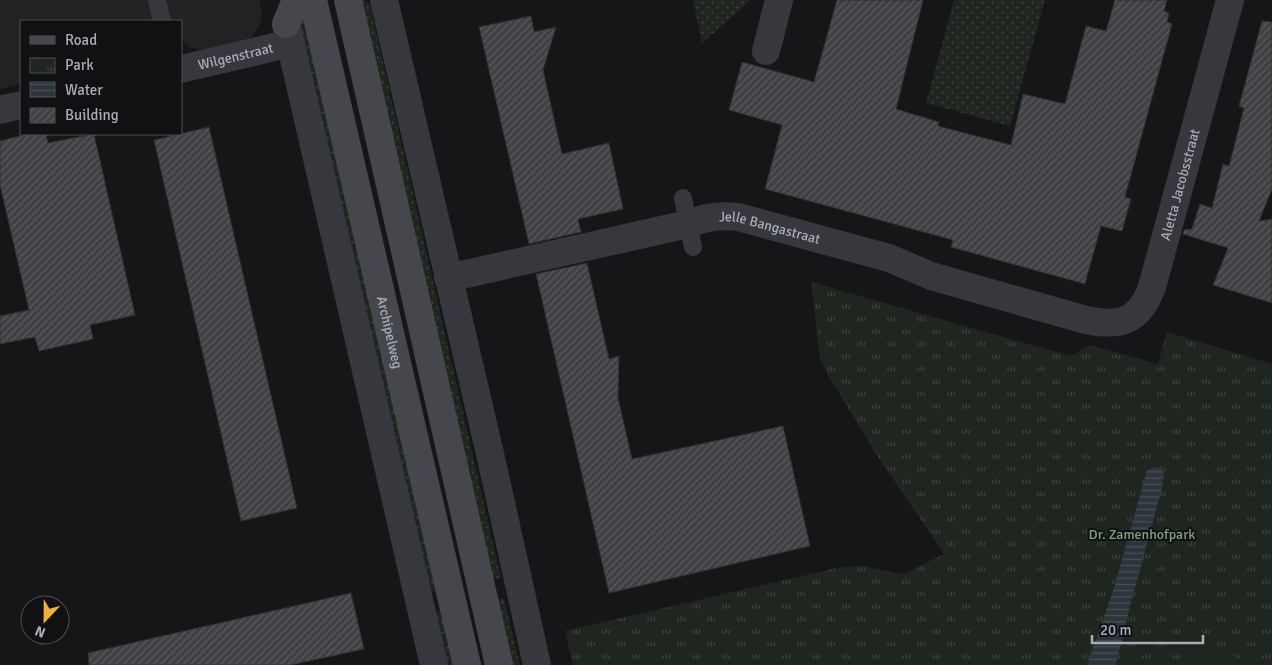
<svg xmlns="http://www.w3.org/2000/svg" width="1272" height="665" font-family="Signika,sans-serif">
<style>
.built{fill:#222225}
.grass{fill:url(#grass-dots)}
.park{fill:url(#park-tufts)}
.pitch{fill:#1e261f}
.water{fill:url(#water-rules)}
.building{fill:url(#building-hatch);stroke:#303034}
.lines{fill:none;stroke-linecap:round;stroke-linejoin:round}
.service{stroke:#37383d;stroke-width:18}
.minor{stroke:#37383d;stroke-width:28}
.secondary{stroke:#45474d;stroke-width:28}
.labels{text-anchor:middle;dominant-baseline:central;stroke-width:4;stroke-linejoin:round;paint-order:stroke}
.street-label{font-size:14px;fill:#a8adb8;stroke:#111113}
.park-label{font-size:14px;fill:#7fa381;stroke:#111113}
</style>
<defs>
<pattern id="grass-dots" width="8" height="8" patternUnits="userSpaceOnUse" patternTransform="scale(1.25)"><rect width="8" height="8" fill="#1e261f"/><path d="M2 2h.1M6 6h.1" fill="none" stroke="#3c433d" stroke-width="1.8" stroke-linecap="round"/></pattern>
<pattern id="park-tufts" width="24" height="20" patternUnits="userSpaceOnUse" patternTransform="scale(1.25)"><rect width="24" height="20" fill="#1e261f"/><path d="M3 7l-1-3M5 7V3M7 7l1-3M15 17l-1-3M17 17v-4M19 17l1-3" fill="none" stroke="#3c433d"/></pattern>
<pattern id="water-rules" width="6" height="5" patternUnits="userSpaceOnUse" patternTransform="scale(1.25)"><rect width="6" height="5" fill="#2c353c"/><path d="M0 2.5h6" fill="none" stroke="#485056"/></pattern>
<pattern id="building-hatch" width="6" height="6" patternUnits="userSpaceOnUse" patternTransform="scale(1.25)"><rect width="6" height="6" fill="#404145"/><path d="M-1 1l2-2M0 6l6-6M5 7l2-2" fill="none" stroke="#595a5e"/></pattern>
</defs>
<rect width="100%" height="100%" fill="#161618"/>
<path class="built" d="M0,0H260L262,15L260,24L252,37L244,42L207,51L189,47L182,40L181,21H21V84L0,89Z"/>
<path class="grass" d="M357,0H366L370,6L501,578L489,580Z
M693,0H751L702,43Z
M954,0H1045L1010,126L926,103Z
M303,12L439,590L428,593L302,36L301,20Z
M504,598L520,665H509L494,600Z
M443,610L456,665H445L433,612Z"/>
<path class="park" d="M811,282L1070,356L1090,345L1158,364L1167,332L1272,364V665H573L565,631L841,567L861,566L904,574L944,554L876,454L826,372L820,358Z"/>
<path class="pitch" d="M1194,634L1250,665H1178Z"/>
<path class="water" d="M1154,467L1162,469L1164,474L1162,488L1129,610L1116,665H1087L1114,588L1147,470Z"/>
<path class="building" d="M837,0H923L896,109L939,122L938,126L1011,145L1023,94L1065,104L1086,26L1106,31L1115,0H1167L1164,11L1169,13L1167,22L1172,24L1125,197L1131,199L1122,231L1101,226L1085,284L951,247L953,240L765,189L782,125L729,110L742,62L814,82Z
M531,16L534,32L556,27L543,70L562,154L609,143L623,209L578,219L581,232L529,244L479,27Z
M1262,21L1272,22V189L1259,221L1272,219V303L1213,285L1228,248L1183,234L1184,230L1192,229L1200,204L1212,208L1223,164L1229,166L1244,108L1239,106Z
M209,127L297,508L241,521L154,140Z
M28,134H46L48,143L94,134L135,315L90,325L93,339L39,351L35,337L0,344V316L29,310L0,185V141Z
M587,263L609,359L619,356L618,398L632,459L783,426L810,546L609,593L536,274Z
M351,593L364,649L291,665H89L88,653Z"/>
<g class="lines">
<path class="service" d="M157,0L162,21
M683,198L693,247"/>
<g class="minor">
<path d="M384,0L491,458L537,665"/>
<path d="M286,24L434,665"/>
<path d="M766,51L779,0"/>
<path id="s1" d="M181,69L291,43"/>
<path d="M0,110L21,105"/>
<path id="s2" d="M448,278L688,224C706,217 719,215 738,217L889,258L931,276L1086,320C1120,327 1139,322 1152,287L1230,0"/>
</g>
<g class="secondary">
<path id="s3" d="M313,0L467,665"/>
<path d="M348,0L499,665"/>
<path d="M286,24L296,0"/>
</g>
</g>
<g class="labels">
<g class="street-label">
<text stroke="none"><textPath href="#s1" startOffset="56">Wilgenstraat</textPath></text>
<text stroke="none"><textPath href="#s2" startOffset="850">Aletta Jacobsstraat</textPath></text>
<text stroke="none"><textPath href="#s2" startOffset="330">Jelle Bangastraat</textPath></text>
<text stroke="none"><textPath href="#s3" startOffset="341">Archipelweg</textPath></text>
</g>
<g class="park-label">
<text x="1142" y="534">Dr. Zamenhofpark</text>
</g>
</g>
<rect x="20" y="20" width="162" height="115" fill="#111113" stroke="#4d4f55"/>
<rect x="30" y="36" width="25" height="8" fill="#45474d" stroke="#4d4f55"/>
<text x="65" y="45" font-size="15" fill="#a8adb8">Road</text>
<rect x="30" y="58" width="25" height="15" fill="url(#park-tufts)" stroke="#4d4f55"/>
<text x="65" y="70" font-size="15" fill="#a8adb8">Park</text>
<rect x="30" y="82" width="25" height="15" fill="url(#water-rules)" stroke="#4d4f55"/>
<text x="65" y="95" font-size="15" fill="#a8adb8">Water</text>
<rect x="30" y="108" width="25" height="15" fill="url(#building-hatch)" stroke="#4d4f55"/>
<text x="65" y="120" font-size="15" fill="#a8adb8">Building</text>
<g transform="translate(45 620) rotate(202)"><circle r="24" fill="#111113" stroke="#4d4f55"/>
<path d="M0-4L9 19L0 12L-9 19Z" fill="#f2b134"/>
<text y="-8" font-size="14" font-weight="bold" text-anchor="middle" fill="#a8adb8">N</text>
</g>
<path d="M1092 635v8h111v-8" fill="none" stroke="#a8adb8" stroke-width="2.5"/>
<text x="1100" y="635" font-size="15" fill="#a8adb8" stroke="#111113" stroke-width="4" paint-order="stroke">20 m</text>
</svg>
